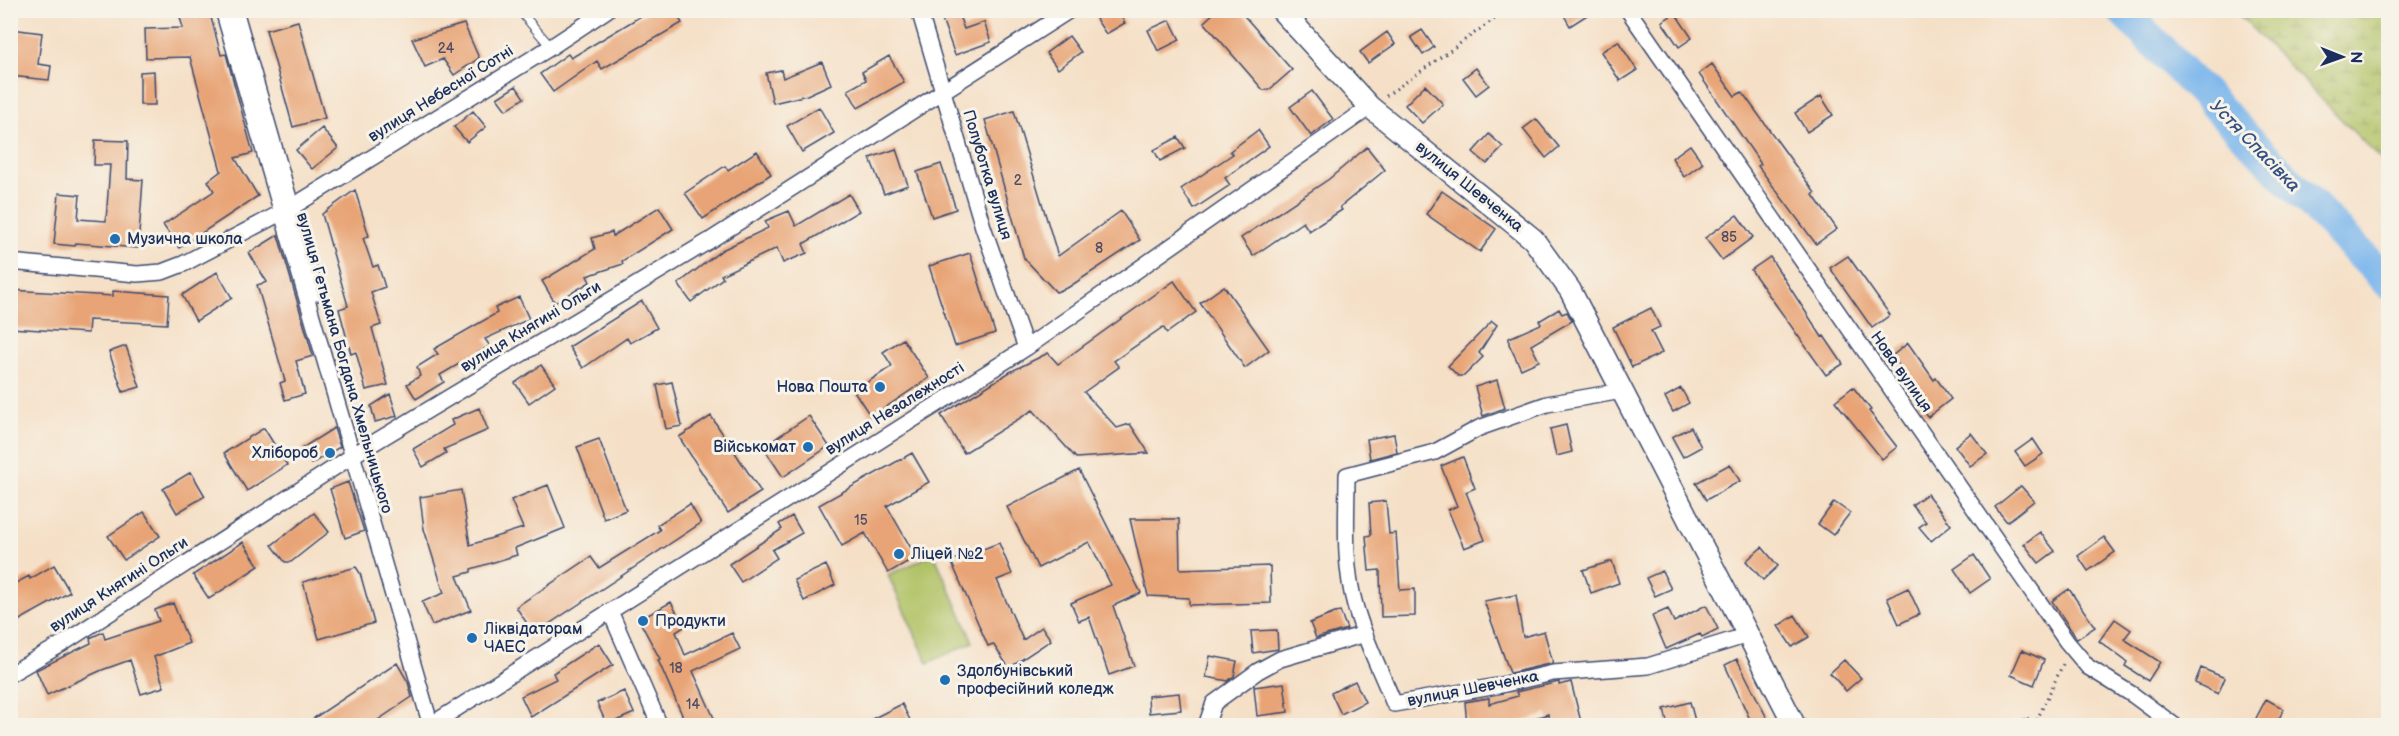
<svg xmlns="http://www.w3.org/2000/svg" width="2399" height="736" font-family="'Balsamiq Sans',sans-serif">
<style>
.green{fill:#b1c266;stroke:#667862;stroke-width:1.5}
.wetland{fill:url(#wetland-marsh);stroke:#667862;stroke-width:1.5}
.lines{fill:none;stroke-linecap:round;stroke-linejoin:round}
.river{stroke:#7ab6ec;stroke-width:32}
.building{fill:#e8a476}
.lane-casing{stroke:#3c4a6e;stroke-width:10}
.street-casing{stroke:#3c4a6e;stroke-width:18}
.secondary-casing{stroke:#3c4a6e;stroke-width:24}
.path{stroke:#3c4a6e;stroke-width:3;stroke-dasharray:1.5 4.5;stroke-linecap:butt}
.lane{stroke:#fff;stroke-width:8}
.street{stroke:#fff;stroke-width:15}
.secondary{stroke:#fff;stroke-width:21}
.poi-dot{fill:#1f6fb2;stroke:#f7f3e8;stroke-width:2}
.labels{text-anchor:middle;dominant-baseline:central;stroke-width:6;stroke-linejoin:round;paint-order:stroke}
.number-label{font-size:14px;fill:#4e4c64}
.street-label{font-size:16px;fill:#1b2f5e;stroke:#f7f3e8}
.poi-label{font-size:16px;fill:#1b2f5e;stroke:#f7f3e8;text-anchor:start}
.water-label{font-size:18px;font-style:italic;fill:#335182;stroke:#f7f3e8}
</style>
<defs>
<pattern id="wetland-marsh" width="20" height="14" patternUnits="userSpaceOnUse" patternTransform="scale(1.5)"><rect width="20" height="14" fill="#b1c266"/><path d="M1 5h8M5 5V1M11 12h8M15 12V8" fill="none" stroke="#8f9e57"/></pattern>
</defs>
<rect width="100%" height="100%" fill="#f7f3e8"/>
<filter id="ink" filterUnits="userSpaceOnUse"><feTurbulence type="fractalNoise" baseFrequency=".0167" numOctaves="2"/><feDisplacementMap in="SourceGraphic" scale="12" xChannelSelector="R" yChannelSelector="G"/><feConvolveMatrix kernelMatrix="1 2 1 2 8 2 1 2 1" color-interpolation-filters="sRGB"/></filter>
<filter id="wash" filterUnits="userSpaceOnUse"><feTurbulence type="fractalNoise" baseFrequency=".008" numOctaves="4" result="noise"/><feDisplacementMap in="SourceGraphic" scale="24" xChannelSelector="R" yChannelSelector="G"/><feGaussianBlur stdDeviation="1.35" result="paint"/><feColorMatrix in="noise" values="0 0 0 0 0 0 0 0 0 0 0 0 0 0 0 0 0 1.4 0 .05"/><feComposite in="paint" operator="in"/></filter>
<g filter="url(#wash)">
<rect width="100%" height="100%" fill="#f5e0c7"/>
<path class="green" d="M934,554L973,642L928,663L888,575Z"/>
<path class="wetland" d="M2240,11H2388V167L2240,16Z"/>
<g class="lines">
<path class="river" d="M2122,10L2388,282"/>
</g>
<g id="blocks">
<path class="building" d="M178,10H209L221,55L226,54L253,153L235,158L258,196L179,248L163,225L214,191L208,181L221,171L190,57L146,58L145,29L183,28Z
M651,10H674L682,23L602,69L597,61L553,92L540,74L568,54L571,58Z
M1111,10H1118L1125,23L1106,34L1096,19Z
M1217,10H1239L1292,70L1269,90H1263L1204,22Z
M1561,10H1595L1570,26Z
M958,13L964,29L984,22L991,42L955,55L942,19Z
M1675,13L1692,38L1679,47L1662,22Z
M1170,20L1180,40L1158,51L1148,30Z
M298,21L325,118L293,127L266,30Z
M464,24L479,58L454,75L443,59L425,67L412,39Z
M11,29L42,33L38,64L51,66L49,80L10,76Z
M1422,30L1434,47L1423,55L1411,37Z
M1387,32L1395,44L1368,63L1360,52Z
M1069,36L1081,52L1058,69L1046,53Z
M1618,41L1637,70L1620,81L1601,52Z
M889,56L904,82L858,108L848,90L866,80L862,72Z
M822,62L831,84L807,95L773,103L766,73L781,70L783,78Z
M1712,64L1735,96L1742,92L1815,193L1813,195L1837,229L1816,244L1758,166L1761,164L1699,74Z
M1476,68L1489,85L1476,95L1463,78Z
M154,71L155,105H140V72Z
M1425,85L1443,104L1422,123L1405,105Z
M516,86L524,98L506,110L497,98Z
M1312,91L1333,119L1311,136L1290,107Z
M1821,96L1833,115L1807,132L1795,113Z
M819,107L834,133L802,152L787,126Z
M473,111L486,127L467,142L454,127Z
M1014,111L1058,256L1121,211L1140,240L1069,287L1056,292L1024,258L985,120Z
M1536,119L1559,147L1546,158L1523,129Z
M322,128L338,148L312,169L296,150Z
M1258,130L1269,146L1225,178L1230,185L1194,209L1181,189L1233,154L1230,151Z
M1489,134L1503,147L1487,164L1473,152Z
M1178,137L1185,148L1160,161L1154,150Z
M95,140L128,141L127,179L143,180L138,248L76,243L75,246L54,244L59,193L80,195L78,219L106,221L110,165H94Z
M1690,145L1703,163L1684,177L1672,158Z
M1367,147L1385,170L1340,207L1342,210L1309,231L1303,222L1253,256L1241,238L1329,179Z
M896,149L908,185L884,194L870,158Z
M757,151L771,174L703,219L685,193L725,166L728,170Z
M941,164L956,209L932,217L917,172Z
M355,190L369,236L363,238L373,267L378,265L385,287L371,292L381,325L372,328L388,385L366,390L356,352L351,354L339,309L348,306L322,214Z
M1442,191L1496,229L1480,252L1426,214Z
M849,194L859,211L803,244L807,253L783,263L777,248L721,275L723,278L691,302L678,284L722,250L768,228L765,221L789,211L796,226Z
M659,207L673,229L622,261L623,264L587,276L590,282L555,303L542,281L595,249L592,238L612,232L613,236Z
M1737,215L1753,237L1722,260L1705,238Z
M278,235L313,356L296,361L305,394L285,400L280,383L285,381L257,285L267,282L249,253Z
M970,253L995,333L955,346L929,266Z
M1848,256L1890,315L1872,328L1830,268Z
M1770,257L1822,337L1824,336L1843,364L1826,375L1751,270Z
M217,272L232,298L196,321L182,295Z
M1174,281L1196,312L1167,333L1163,327L1114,361L1119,367L1084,392L1117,428L1130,424L1149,453L1076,458L1033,410L964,453L941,415L1010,372L1048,353L1058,364Z
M1224,286L1269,350L1245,368L1200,303Z
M10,290L113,296V291L169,295L167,324L89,320L88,333L10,328Z
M519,297L529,319L485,339L490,346L440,375L444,382L416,399L407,384L420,376L417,367L438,354L434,349L497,313L495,308Z
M642,301L657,328L630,343L627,338L583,368L569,347Z
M1651,308L1660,327L1651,331L1662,353L1632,367L1613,327Z
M1559,309L1562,314L1567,312L1572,321L1531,345L1539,361L1521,369L1509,344V338L1541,324L1539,321Z
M1492,321L1497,325L1479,353L1483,357L1464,376H1458L1448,366Z
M903,339L929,378L871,417L854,391L892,366L883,352Z
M1908,343L1934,380L1936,378L1951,399L1928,417L1912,395L1917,391L1892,356Z
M126,346L140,387L123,392L109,352Z
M541,365L555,385L529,403L515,383Z
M1497,380L1505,408L1483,416L1475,387Z
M672,382L682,426L666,429L657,385Z
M1853,387L1871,410L1869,411L1897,447L1882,459L1835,401Z
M1681,388L1689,403L1673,412L1665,397Z
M390,394L397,416L375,422L371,406Z
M479,408L488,430L444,449L446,453L423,467L413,449L453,425L451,420Z
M711,416L761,492L728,513L679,437Z
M809,416L829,446L783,477L763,447Z
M1566,425L1572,452L1556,456L1550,429Z
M1691,427L1701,447L1683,457L1672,437Z
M264,428L287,465L247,491L224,453Z
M334,428L340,447L311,464L302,448Z
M1971,433L1987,454L1970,466L1955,446Z
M1394,434L1397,452L1370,459L1367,439Z
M599,439L626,510L604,519L577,447Z
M2033,439L2043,454L2025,466L2015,452Z
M912,453L929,482L887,506L916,557L888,573L865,533L842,546L819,505Z
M1463,457L1475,488L1466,492L1485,540L1464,548L1448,510L1457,506L1441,466Z
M1730,464L1740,481L1706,500L1696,483Z
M1079,470L1141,593L1113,606L1134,666L1109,675L1089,617L1079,621L1071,603L1111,585L1089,542L1038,568L1007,507Z
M191,472L205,496L177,513L163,489Z
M348,482L364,531L345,538L330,489Z
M548,485L565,528L515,548L517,555L471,569V572L457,576L471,610L432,625L422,602L444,593L424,529L420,497L461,490L470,545L523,528L511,500Z
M2021,486L2034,501L2007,522L1995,507Z
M1927,494L1951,525L1931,541L1919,527L1926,522L1912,505Z
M1386,501L1389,534L1396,533L1400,590L1415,589V616L1381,617L1380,570L1369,571L1366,536L1371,535L1369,503Z
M1834,502L1850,513L1833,535L1818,524Z
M690,504L701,523L534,634L516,607L591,557L599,568L660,530L657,525Z
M144,512L160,536L124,560L108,536Z
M314,513L329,532L291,562H285L272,545Z
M792,516L802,533L772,550L777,558L741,582L729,564L782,529L779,524Z
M1130,519H1179L1180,569L1270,566L1271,603L1189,605V598L1148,596Z
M2040,532L2055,551L2039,563L2024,544Z
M2104,537L2115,552L2088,571L2078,556Z
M243,542L259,566L209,599L193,575Z
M999,543L1012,574L997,580L1023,640L1042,627L1051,640L1009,668L993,644L988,646L951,561Z
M1762,547L1778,566L1763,580L1746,561Z
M1974,555L1990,579L1970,593L1954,569Z
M1612,561L1619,583L1591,593L1583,570Z
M54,565L70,592L18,621L10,607V586L29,576L30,579Z
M826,565L835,585L804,601L794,580Z
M356,567L360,573L374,623L319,639L303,582Z
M1662,571L1671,589L1655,596L1646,578Z
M1908,588L1920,614L1899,624L1887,598Z
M2069,589L2095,627L2077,639L2052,601Z
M1516,595L1523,637L1544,631L1553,663L1510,673L1484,601Z
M671,602L684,627L676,632L685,655L732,633L740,649L693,671L714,718L696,726H687L658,660L660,659L639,620Z
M173,603L189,643L154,657L164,687L141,694L130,660L102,670L47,695L36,670L91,643L90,638L103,632L105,639L159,621L155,610Z
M1706,605L1718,629L1702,637L1700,634L1666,649L1652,616L1668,609L1674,622Z
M1340,611L1347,629L1316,638L1310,623Z
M1795,615L1809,637L1792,647L1778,626Z
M2115,619L2131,630L2124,639L2160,662L2148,681L2125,666L2127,662L2099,641Z
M1277,630L1278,649L1253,653L1251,631Z
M599,643L613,665L531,717L521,696L556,679L553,673Z
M2022,650L2044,660L2034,685L2011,675Z
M1210,656L1237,661L1234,676L1228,681L1206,677Z
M1737,659L1769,722L1761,726H1753L1725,665Z
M1844,660L1861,678L1846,691L1830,673Z
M397,663L408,682L412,697L369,726H302Z
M2201,668L2225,678L2218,694L2195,683Z
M1355,681L1365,702L1341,714L1331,693Z
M1559,682V685L1571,682L1582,726H1549L1548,714L1508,726H1467L1465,702L1489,698V704L1518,696L1516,692Z
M1284,683L1288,712L1257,716L1254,687Z
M624,691L634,713L607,725L597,703Z
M1179,693L1181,710L1149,713L1148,696Z
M2266,699L2284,709L2275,726H2252Z
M1690,702L1695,721L1668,726L1664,709Z
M902,704L913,726H858Z"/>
</g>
</g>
<g filter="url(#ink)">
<use href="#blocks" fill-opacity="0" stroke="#3c4a6e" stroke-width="1.5"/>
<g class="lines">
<defs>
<path id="lane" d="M519,10L551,47"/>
<path id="street" d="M223,10L431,726
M235,10L316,293
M919,10L983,227L1026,348
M1628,10L2067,642L2088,667L2133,695L2175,726
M10,262L137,274L162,272L183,264L292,207L551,47L607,10
M1622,391L1547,404L1479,428L1435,452L1347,475C1347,518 1343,563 1355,605C1364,639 1381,671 1394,704L1497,686L1553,673L1648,666L1748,635
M610,611L660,726
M10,674L62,644L360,451L709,241L1070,10
M429,726L1026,348L1370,107
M1206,726L1214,703L1258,671L1280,659L1365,634"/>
<path id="secondary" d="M1281,10L1370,107L1533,239L1570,290L1795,726"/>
</defs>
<use href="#lane" class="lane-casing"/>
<use href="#street" class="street-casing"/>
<use href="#secondary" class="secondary-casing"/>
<path class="path" d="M1386,96L1507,10
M2022,726L2025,717L2036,722L2064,662"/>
<use href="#lane" class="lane"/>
<use href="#street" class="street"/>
<use href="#secondary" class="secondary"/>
</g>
</g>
<g class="poi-dot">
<circle cx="115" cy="239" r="6"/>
<circle cx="880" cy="387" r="6"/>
<circle cx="808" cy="447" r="6"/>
<circle cx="330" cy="453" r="6"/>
<circle cx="899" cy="554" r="6"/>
<circle cx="643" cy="621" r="6"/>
<circle cx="472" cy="638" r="6"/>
<circle cx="945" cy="680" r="6"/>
</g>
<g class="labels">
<g class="number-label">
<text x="446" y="48">24</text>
<text x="1018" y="180">2</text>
<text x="1729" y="237">85</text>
<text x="1099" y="248">8</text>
<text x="861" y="520">15</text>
<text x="676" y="668">18</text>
<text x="693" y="704">14</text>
</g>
<g class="street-label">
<text transform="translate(441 94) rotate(-32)">вулиця Небесної Сотні</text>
<text transform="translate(987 175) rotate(73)">Полуботка вулиця</text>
<text transform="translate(1469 187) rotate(39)">вулиця Шевченка</text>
<text transform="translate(531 327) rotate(-31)">вулиця Княгині Ольги</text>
<text transform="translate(344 363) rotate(74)">вулиця Гетьмана Богдана Хмельницького</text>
<text transform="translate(1901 372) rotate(55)">Нова вулиця</text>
<text transform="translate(895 409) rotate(-32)">вулиця Незалежності</text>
<text transform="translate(119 585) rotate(-33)">вулиця Княгині Ольги</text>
<text transform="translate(1473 689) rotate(-11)">вулиця Шевченка</text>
</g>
<g class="poi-label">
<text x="127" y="239">Музична школа</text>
<text x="868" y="387" text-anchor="end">Нова Пошта</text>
<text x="796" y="447" text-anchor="end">Вiйськомат</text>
<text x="318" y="453" text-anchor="end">Хлібороб</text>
<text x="911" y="554">Ліцей №2</text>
<text x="655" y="621">Продукти</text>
<text x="484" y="629">Ліквідаторам<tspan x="484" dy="18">ЧАЕС</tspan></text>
<text x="957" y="671">Здолбунівський<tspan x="957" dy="18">професійний коледж</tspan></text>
</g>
<g class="water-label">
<text transform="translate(2255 146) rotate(46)">Устя Спасівка</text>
</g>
</g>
<rect width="2399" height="736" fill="none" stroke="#f7f3e8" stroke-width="36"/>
<g transform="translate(2342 57) rotate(91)" stroke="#f7f3e8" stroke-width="4.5" paint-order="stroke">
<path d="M0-4.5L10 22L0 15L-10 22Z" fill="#1b2f5e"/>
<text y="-9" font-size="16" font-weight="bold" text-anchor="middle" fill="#1b2f5e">N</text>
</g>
</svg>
